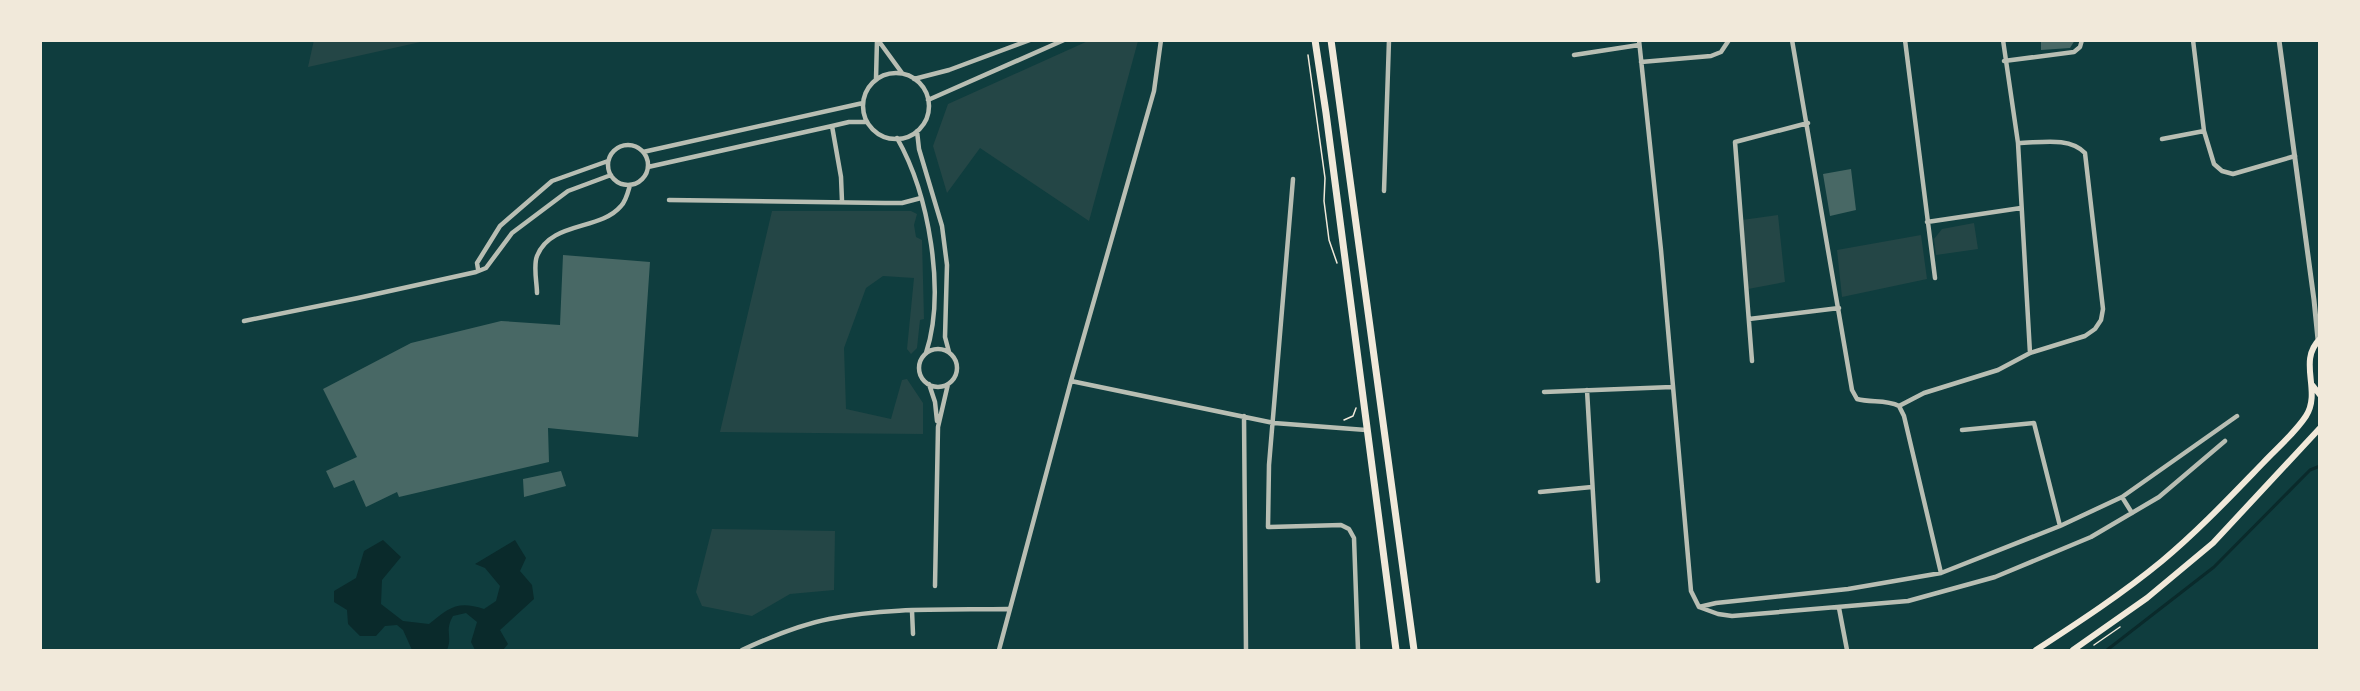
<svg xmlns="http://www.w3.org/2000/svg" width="2360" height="691" font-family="'Sofia Sans Condensed',sans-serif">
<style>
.green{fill:#244646}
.water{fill:#0a2a2b}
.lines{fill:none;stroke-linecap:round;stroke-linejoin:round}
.stream{stroke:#0a2a2b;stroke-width:3}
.building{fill:#486865}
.path{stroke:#f1e9da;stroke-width:1.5}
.minor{stroke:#b8beb3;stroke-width:4.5}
.tertiary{stroke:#b8beb3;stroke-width:5}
.secondary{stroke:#f1e9da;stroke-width:6}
.primary{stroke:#f1e9da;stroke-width:7}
</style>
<rect width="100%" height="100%" fill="#0f3d3e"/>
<path class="green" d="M314,40H425V41L308,67Z
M1088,41H1138L1089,221L980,148L947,193L933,146L948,104Z
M772,211H911L917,214L914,225L916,237L922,240L924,319L920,320L917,348L911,354L907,349L914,278L883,276L866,288L844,348L846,409L891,419L902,380L907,379L923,403V434L720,432Z
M1778,215L1785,282L1748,289L1742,220Z
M1974,223L1978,249L1936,255L1934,239L1942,229Z
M1921,235L1927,279L1842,297L1837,250Z
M712,529L835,531L834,590L790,594L752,616L702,606L696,592Z"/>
<path class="water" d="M383,540L401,557L382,580L381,604L403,621L429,624C449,608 457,600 484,609L496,601L500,586L485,568L475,564L515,540L526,558L520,571L532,585L534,599L500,630L508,644L503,650H475L471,642L477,622L466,613L453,616C444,632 453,636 447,650H412L403,630L397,625L385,626L376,636H360L348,624L347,610L334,602V591L356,578L364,551Z"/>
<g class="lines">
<path class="stream" d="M2107,650L2214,567L2310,470L2320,466"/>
</g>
<path class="building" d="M2041,40H2075L2070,48L2041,50Z
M1851,169L1856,210L1830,216L1823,174Z
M563,255L650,262L638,437L548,428L549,462L399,497L397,492L366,507L354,480L334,488L326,471L357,457L323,389L411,343L501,321L560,325Z
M561,471L566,486L524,497L523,479Z"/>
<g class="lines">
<path class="path" d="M1308,55L1325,178L1324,201L1329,240L1337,263
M1344,420L1353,416L1356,408
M2094,645L2120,627"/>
<path class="minor" d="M878,40L902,73
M1639,40L1661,250L1691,591L1699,607
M1792,40L1852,390L1857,399C1871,403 1886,399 1899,406
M1905,40L1935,278
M2003,40L2018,143L2030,353
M2193,40L2204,131L2214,164L2222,171L2233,174L2295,156
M1574,55L1639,45
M2004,61L2074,52L2080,47L2082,40
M1641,62L1711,56L1721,52L1729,40
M863 106a33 33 0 1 1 66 0a33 33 0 1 1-66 0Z
M876,79L877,40
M914,79L949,70L1030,40
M928,100L1064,40
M832,126L841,177L842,201
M917,131L919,149L942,226L947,265L945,337L949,352
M897,138C929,194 946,292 926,353
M2162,139L2204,131
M608 165a20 20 0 1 1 40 0a20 20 0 1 1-40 0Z
M643,152L863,103
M648,167L832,126L849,122H867
M1293,179L1269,465L1268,527L1341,525L1349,529L1354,538L1358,650
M1384,191L1389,40
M669,200L885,203H902L921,198
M1927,222L2021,208
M478,269L477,263L500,226L552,181L608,161
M537,293C537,283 533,266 537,256C551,221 600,231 621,206C626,201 628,192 630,185
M1749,319L1839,308
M244,321L358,298L476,272L486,268L512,233L568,191L611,175
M919 368a19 19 0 1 1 38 0a19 19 0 1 1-38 0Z
M1752,361L1735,142L1808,123
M1071,381L1274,423L1366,430
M929,384L935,402L937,421
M1587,390L1598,581
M1544,392L1672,387
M1899,406L1924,393L1998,370L2030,353L2085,336L2095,329L2101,320L2103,309L2085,153C2069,136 2039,143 2018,143
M1899,406L1904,416L1941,573
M1244,416L1246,650
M1962,430L2034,423L2060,526
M1540,492L1592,487
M2122,497L2132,513
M935,586L938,427L948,384
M1699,607L1716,603L1848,589L1941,573L2060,526L2122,497L2237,416
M1699,607L1718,614L1732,616L1908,601L1995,577L2091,537L2159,497L2225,441
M1839,608L1847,650
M912,611L913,634
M742,650C770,637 799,625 829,619C887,607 949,610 1008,609
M999,650L1071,381L1154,91L1161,40"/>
<path class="tertiary" d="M2279,40L2314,300L2318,340"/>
<path class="secondary" d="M2313,386L2320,395
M2036,650C2079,622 2122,594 2162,561C2198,531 2231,496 2263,463C2277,448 2295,433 2306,416C2322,391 2297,361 2320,339
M2073,650L2147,598L2213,543L2320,428"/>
<path class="primary" d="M1315,40L1326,113L1396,650
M1331,40L1414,650"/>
</g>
<rect width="2360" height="691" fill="none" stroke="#f1e9da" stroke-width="84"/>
</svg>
